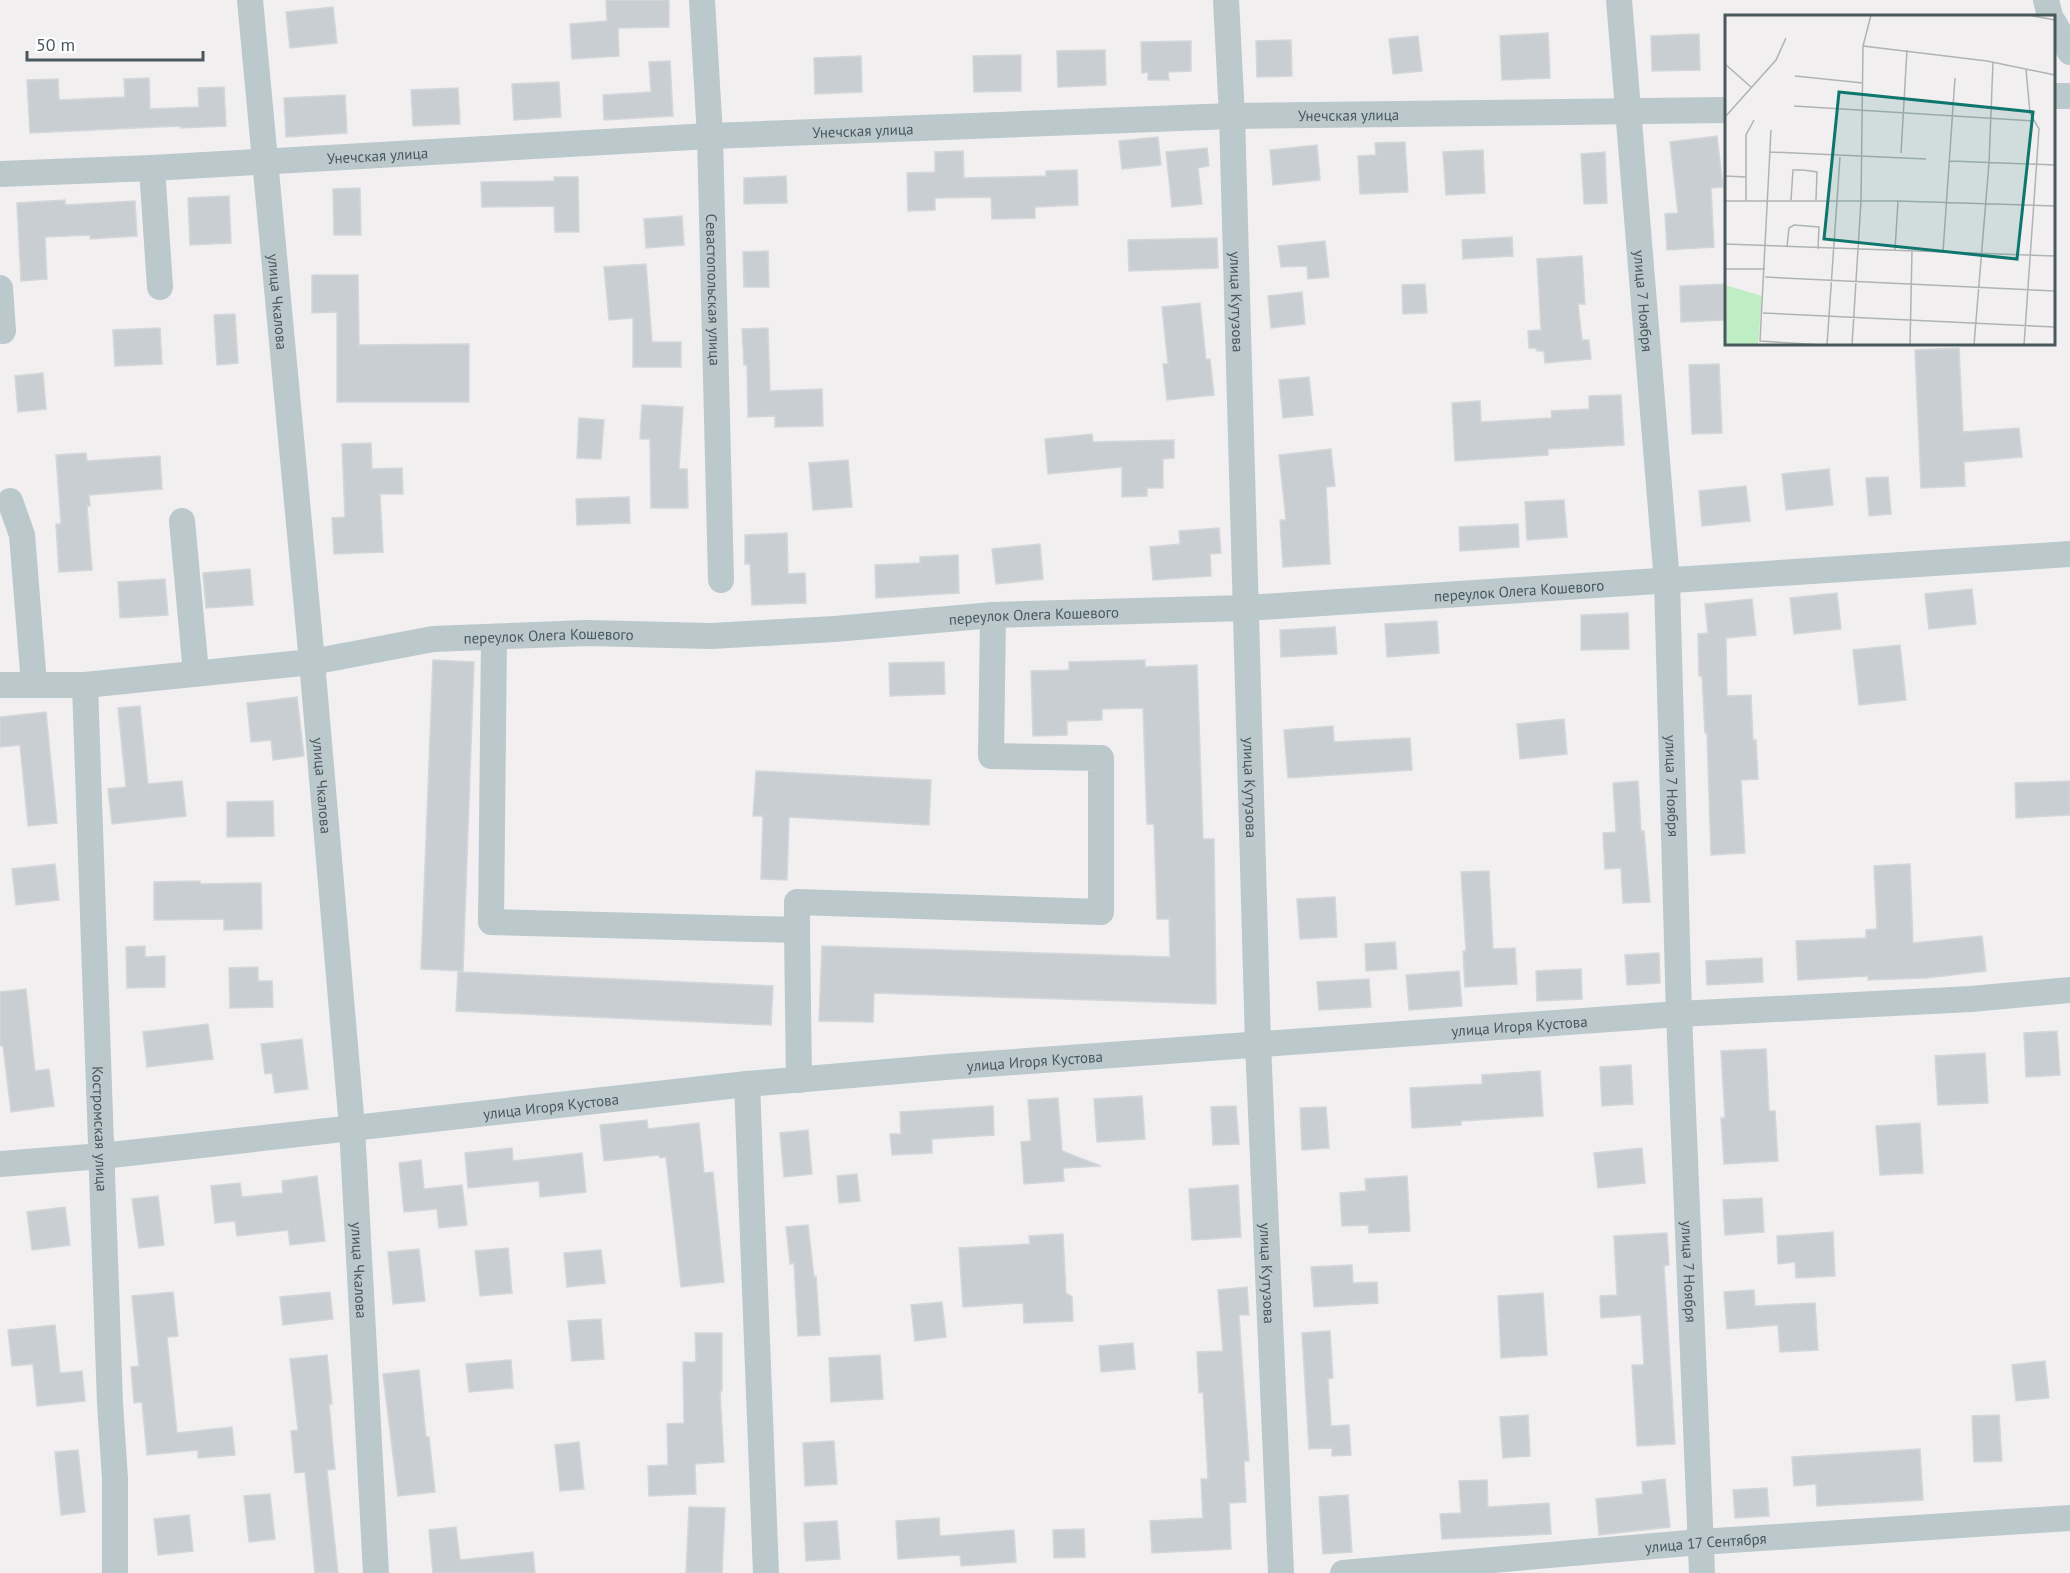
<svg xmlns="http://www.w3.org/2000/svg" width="2070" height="1573" font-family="'PT Sans',sans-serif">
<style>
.building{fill:#c9ced2;stroke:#d3d7da;stroke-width:1.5}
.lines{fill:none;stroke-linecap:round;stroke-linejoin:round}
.minor{stroke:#bbc8cc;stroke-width:26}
.labels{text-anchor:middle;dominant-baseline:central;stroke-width:4.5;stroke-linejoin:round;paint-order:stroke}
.street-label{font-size:15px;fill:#48585c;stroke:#fff}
.inset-road{fill:none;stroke:#aeb3b5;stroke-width:1.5}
.view{fill:#0f766e;fill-opacity:0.15;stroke:#0f766e;stroke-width:3}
.inset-edge{fill:none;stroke:#48585c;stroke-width:3}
</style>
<rect width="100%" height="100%" fill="#f2eff0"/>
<path class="building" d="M606,0H669V27L618,28L619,56L572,59L570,24L607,21Z
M333,7L337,43L290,48L286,12Z
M1548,33L1550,78L1502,80L1500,36Z
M1699,34L1700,70L1652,71L1651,36Z
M1418,36L1422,71L1393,74L1389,39Z
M1291,40L1292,76L1257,77L1256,41Z
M1191,41V71L1168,72L1169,80H1148V72L1142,73L1141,42Z
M1105,50L1106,85L1058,87L1057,51Z
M1021,55V91L974,92L973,56Z
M861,56L862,92L815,94L814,58Z
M670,61L673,116L604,120L603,95L651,92L649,62Z
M149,78L150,109L199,107L198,88L224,87L226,126L180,128V126L30,133L27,80L58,79L59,100L125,97L124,79Z
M559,82L561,117L514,120L512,84Z
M458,88L460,124L413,126L411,90Z
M345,95L347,133L286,137L284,98Z
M1717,136L1723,187L1711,188L1714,247L1667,250L1665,214L1678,213L1670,142Z
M1158,137L1161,165L1122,169L1119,141Z
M1405,142L1408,192L1360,194L1358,156L1376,155L1375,143Z
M1317,145L1320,180L1273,185L1270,150Z
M1207,148L1209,166L1198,168L1202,204L1172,207L1166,152Z
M1483,150L1485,193L1446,195L1443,152Z
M963,151L964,178L1046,176V171L1077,170L1078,205L1035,207V218L992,219L991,197L935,198V210L908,211L907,173L935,172V152Z
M1605,152L1607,203L1584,204L1581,154Z
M786,176L787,203L744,204V178Z
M554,177H578L579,232H555L554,206L482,207L481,182L554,181Z
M360,188L361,235H334L333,189Z
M229,196L231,243L190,245L188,198Z
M65,200V205L135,201L137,236L90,239V235L45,237L47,279L21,281L17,203Z
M682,216L684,245L646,248L644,219Z
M1512,237L1513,256L1463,259L1462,240Z
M1217,238L1218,268L1129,271L1128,240Z
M1325,241L1329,277L1308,279L1307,266L1281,267L1278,246Z
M768,251L769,287H744L743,252Z
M1582,256L1585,304H1578L1582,340H1589L1591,359L1545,363L1544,351H1537L1536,348H1529L1528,331L1541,330L1537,259Z
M646,264L652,342H681V367H633V318L609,320L604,267Z
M312,275H358L359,345L469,344V402H337V312L312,313Z
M1425,284L1427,313L1403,314L1402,285Z
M1726,284V320L1681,322L1680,286Z
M1302,292L1305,324L1271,328L1268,296Z
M1200,303L1206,360L1210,359L1214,395L1167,400L1163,364H1168L1162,307Z
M235,314L238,363L217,365L214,315Z
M160,328L162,364L115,366L113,330Z
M768,328L770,391L822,389L823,426L775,427V416L748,417L747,365H744L742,329Z
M1959,348L1963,432L2019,428L2022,457L1964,462L1965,486L1921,488L1915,350Z
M1719,364L1722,433L1692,434L1689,365Z
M43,373L46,409L18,412L15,376Z
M1309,377L1313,415L1283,418L1279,380Z
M1621,395L1624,445L1548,449V455L1455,461L1452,403L1480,401L1481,422L1552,418L1551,411L1589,409V396Z
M642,405L683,407L679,469H687L688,508H651L650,439H640Z
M579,418L604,420L601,459L577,458Z
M1092,434L1093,442L1174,440V458L1163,459V488H1147V496L1122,497V467L1048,474L1045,439Z
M371,443L372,469L402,468L403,494H380L383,552L334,554L332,518L345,517L342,444Z
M1331,449L1335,486L1326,487L1330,564L1283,567L1280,520H1286L1279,455Z
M86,453L87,461L160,456L162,489L89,495L90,506H87L92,570L59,572L56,524H61L56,455Z
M848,460L852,507L813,510L809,463Z
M1829,469L1833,505L1786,510L1782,474Z
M1888,477L1891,514L1869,516L1866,478Z
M1746,486L1750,521L1702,526L1699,491Z
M629,497L630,523L577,525L576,499Z
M1564,500L1567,537L1527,540L1525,502Z
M1518,524L1519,547L1460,551L1459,527Z
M1219,528L1221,553L1210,554L1211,576L1153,580L1150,547L1180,544L1179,531Z
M787,533L788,574L805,573L806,603L752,605L750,564H745V535Z
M1040,544L1043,579L996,584L992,549Z
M958,555L959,593L876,598L875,565L920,563V557Z
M250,569L253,605L206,608L203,573Z
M165,579L168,615L120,618L118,582Z
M1972,589L1976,624L1929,629L1925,594Z
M1837,593L1841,629L1794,634L1790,598Z
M1752,599L1756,635L1726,638L1727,696L1751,695L1753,740H1756L1758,779L1741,780L1745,853L1711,855L1707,733H1705L1702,676H1699L1698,634L1708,633L1705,604Z
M1628,613L1629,649L1581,650V615Z
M1437,621L1439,653L1387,657L1385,624Z
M1335,627L1337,654L1281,657L1280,630Z
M1900,645L1906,700L1859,705L1853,650Z
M433,660L474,662L463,971L421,969Z
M1145,660V667L1197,665L1203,839H1214L1216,1004L874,993L873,1022L819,1021L822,946L1170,957L1169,919H1157L1154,824H1147L1143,708L1102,709V720L1067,721V735L1033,736L1031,671L1069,670V662Z
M944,662L945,694L890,696L889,663Z
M297,697L304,756L273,760L271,740L251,742L247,703Z
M140,706L148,784L182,781L186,816L112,824L108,789L126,787L118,708Z
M46,712L57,823L28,826L20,745L0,747V717Z
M1564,719L1567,754L1520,759L1517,724Z
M1333,726L1334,742L1410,738L1412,770L1288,778L1284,730Z
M756,771L931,780L929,825L789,817L787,880L761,879L763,816H753Z
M1638,781L1641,831H1644L1650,902L1623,903L1621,868L1605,869L1603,833L1616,832L1613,783Z
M2070,781V815L2016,818L2015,783Z
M273,801L274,836L227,837V802Z
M55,864L59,900L16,905L12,869Z
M1910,864L1913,943L1982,936L1986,971L1926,978L1868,980V976L1798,980L1796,941L1866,938V930L1877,929L1874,866Z
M1489,871L1493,949L1515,948L1517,984L1465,987L1463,951H1466L1461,872Z
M200,881V884L261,883L262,929L224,930V919L154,920V882Z
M1335,897L1337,937L1300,939L1297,899Z
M1395,942L1397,969L1366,971L1365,944Z
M145,946V957L165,956V987L127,988L126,947Z
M1659,953L1660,983L1627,985L1625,955Z
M1762,958L1763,982L1707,985L1706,961Z
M258,967V981H272L273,1007L230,1008L229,968Z
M1581,969L1582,999L1537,1001L1536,971Z
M1459,971L1462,1006L1409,1010L1406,975Z
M458,972L773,986L771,1025L456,1011Z
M1369,979L1371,1007L1319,1010L1317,982Z
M26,989L35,1071L49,1069L54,1106L11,1112L3,1046H0V992Z
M208,1024L213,1059L147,1067L143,1032Z
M2057,1031L2060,1075L2026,1077L2024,1033Z
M302,1039L308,1089L275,1093L272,1073L265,1074L261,1044Z
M1766,1049L1769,1111H1775L1778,1161L1724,1164L1721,1118H1725L1721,1051Z
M1985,1053L1988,1103L1938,1105L1935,1056Z
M1631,1065L1633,1104L1602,1106L1600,1067Z
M1540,1071L1543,1116L1461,1121V1125L1412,1128L1410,1088L1482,1084V1075Z
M1142,1096L1145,1139L1097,1142L1094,1099Z
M1058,1098L1062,1151L1101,1166L1063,1168L1064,1181L1024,1184L1021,1142L1031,1141L1028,1100Z
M993,1106L994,1135L932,1139V1153L892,1155L890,1134H901L900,1112Z
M1236,1106L1239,1144L1213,1145L1211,1107Z
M1326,1107L1329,1148L1302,1150L1300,1108Z
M647,1120L648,1129L699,1123L704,1173L713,1172L724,1282L681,1287L666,1157L660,1158L659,1155L604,1161L600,1125Z
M1920,1123L1923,1173L1880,1175L1876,1126Z
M808,1130L812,1174L784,1177L780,1133Z
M512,1148L513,1161L582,1153L586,1192L540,1197L539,1181L468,1188L465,1153Z
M1642,1148L1645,1183L1598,1188L1594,1153Z
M421,1160L424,1189L462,1185L467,1225L439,1228L437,1209L404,1212L399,1163Z
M857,1174L860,1201L839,1203L837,1176Z
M317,1176L325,1241L290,1245L288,1230L237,1236L235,1221L215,1223L211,1186L240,1183L242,1197L283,1193L282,1181Z
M1407,1176L1410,1231L1369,1233L1368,1225L1342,1226L1340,1193L1366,1191L1365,1179Z
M1238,1185L1241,1237L1192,1240L1189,1189Z
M158,1196L164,1245L139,1248L132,1199Z
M1762,1198L1764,1232L1725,1235L1723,1200Z
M65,1207L70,1245L32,1250L27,1212Z
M808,1225L814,1277L816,1276L820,1335L798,1336L794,1263L790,1264L786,1227Z
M1833,1232L1835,1276L1796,1278L1795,1262L1778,1264L1777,1236Z
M1667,1233L1669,1265L1664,1266L1675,1444L1637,1446L1632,1365H1644L1641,1315L1601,1318L1600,1296L1617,1295L1614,1236Z
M1063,1234L1066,1293L1072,1297L1073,1321L1024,1323L1023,1303L963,1307L959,1248L1030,1244L1029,1236Z
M508,1248L512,1293L480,1296L475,1251Z
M419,1249L425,1301L393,1304L388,1252Z
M601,1250L605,1283L567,1287L564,1253Z
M1352,1265L1353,1283L1377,1282L1378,1303L1314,1307L1311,1267Z
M1247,1287L1249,1315H1239L1249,1461H1244L1246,1502L1229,1503L1231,1549L1152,1553L1150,1521L1203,1518L1201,1479H1208L1203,1392L1199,1393L1197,1352L1223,1351L1218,1290Z
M1754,1290L1755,1306L1815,1303L1818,1350L1780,1352L1778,1325L1727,1329L1724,1292Z
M173,1292L178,1336L167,1337L177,1433L232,1427L235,1455L198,1458V1450L147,1455L142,1402L134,1403L131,1367L139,1366L132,1296Z
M330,1292L333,1319L283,1325L280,1297Z
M1543,1293L1547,1355L1501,1358L1498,1296Z
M942,1302L946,1337L915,1341L911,1305Z
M601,1319L604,1359L572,1361L568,1321Z
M55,1325L60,1373L82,1371L85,1401L37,1406L33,1364L12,1366L8,1330Z
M1330,1331L1333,1378L1328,1379L1331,1426L1349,1425L1351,1455L1332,1456V1448L1309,1449L1302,1333Z
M695,1333H722V1391H720L724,1462L695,1464L696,1494L649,1496L648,1466L668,1465L667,1424L684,1423L683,1362H696Z
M1133,1343L1135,1369L1101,1372L1099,1346Z
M327,1355L332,1404H329L335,1469L327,1470L338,1573H315L305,1472L295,1473L291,1431L298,1430L290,1359Z
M880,1355L883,1399L831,1402L829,1358Z
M511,1360L513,1388L469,1392L466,1364Z
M2045,1361L2049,1398L2016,1401L2012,1365Z
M419,1370L426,1437H429L435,1492L398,1496L383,1374Z
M1528,1415L1530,1456L1503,1458L1500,1417Z
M1999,1415L2002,1461L1974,1462L1972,1416Z
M834,1441L837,1484L805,1486L803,1443Z
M579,1442L584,1489L560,1491L555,1445Z
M1920,1449L1923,1500L1817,1506L1816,1484L1794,1486L1792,1457Z
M78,1450L85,1512L61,1515L55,1452Z
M1665,1479L1670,1527L1599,1535L1596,1499L1643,1494L1642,1482Z
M1487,1480L1488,1507L1549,1503L1551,1534L1442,1539L1440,1514L1461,1513L1459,1481Z
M1767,1488L1769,1516L1735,1518L1733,1490Z
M270,1494L275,1539L249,1542L244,1496Z
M1348,1495L1352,1552L1323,1554L1319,1497Z
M689,1507L725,1508L722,1573H686Z
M189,1515L193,1551L158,1555L154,1519Z
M939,1518L940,1536L1014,1530L1016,1562L961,1566L960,1555L898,1559L896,1521Z
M837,1521L840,1559L806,1561L804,1523Z
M456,1527L460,1560L533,1552L535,1573H433L429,1530Z
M1084,1529L1085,1557L1054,1558L1053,1530Z"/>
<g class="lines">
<g class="minor">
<path id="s1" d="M250,0L312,662L352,1127L376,1573"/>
<path id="s2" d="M702,0L710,136L721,580"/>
<path id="s3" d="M1226,0L1232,116L1258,1044L1281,1573"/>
<path id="s4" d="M1619,0L1667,582L1679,1014L1702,1573"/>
<path d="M2046,0L2050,16"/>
<path d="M2054,23L2070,52"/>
<path d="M2054,96H2070"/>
<path d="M152,168L160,287"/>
<path id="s5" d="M0,174L152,168L710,136L1232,116L1726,110"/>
<path d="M0,288L3,331"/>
<path d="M10,501L22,535L34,684"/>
<path d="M182,521L196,673"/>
<path d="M494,637L491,922L797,930L799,1080"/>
<path id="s6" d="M0,685H85L312,662L433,639L587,633L711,636L835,629L993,615L1246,608L2070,554"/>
<path id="s7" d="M85,685L110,1403L115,1479V1573"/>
<path d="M797,930V902L1101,912V758L991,756L993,615"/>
<path d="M747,1084L766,1573"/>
<path id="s8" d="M0,1164L102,1156L747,1084L945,1067L1679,1014L1971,999L2070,990"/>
<path id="s9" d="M1343,1573L1700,1542L2070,1518"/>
</g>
</g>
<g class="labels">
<g class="street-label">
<text stroke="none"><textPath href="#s5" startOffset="1350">Унечская улица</textPath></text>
<text stroke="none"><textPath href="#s5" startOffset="864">Унечская улица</textPath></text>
<text stroke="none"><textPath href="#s5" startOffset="378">Унечская улица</textPath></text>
<text stroke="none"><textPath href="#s2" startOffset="290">Севастопольская улица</textPath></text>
<text stroke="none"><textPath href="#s3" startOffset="302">улица Кутузова</textPath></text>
<text stroke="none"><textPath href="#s4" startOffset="302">улица 7 Ноября</textPath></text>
<text stroke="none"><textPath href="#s1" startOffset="303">улица Чкалова</textPath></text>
<text stroke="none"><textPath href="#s6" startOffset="1524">переулок Олега Кошевого</textPath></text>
<text stroke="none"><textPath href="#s6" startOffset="1038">переулок Олега Кошевого</textPath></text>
<text stroke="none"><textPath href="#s6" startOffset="552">переулок Олега Кошевого</textPath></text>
<text stroke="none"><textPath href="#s1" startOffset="789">улица Чкалова</textPath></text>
<text stroke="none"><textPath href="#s4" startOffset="788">улица 7 Ноября</textPath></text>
<text stroke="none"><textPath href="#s3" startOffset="788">улица Кутузова</textPath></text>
<text stroke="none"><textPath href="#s8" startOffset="1526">улица Игоря Кустова</textPath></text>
<text stroke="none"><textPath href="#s8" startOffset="1040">улица Игоря Кустова</textPath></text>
<text stroke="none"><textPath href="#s8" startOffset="554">улица Игоря Кустова</textPath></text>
<text stroke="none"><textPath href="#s7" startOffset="444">Костромская улица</textPath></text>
<text stroke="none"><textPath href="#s1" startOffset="1275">улица Чкалова</textPath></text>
<text stroke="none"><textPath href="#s4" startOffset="1274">улица 7 Ноября</textPath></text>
<text stroke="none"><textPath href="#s3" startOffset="1274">улица Кутузова</textPath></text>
<text stroke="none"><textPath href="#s9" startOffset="364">улица 17 Сентября</textPath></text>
</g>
</g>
<g transform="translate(1725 15)">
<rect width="330" height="330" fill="#f2eff0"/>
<path d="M0,270L37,281L33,330H0Z" fill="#bfeec4"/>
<path class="inset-road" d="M303,0L330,5M138,31L262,46L330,60M0,49L26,72M70,61L138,68M69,91L309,106M0,102L51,45L61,23M46,115L35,326L98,330M45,137L201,144M176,138L182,35M225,146L330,150M0,161L21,162M66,185L68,155H78L92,157L91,185M0,186H173L330,191M21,186V120L29,105M0,229L330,241M62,232L64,213L69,210L94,212L93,234M170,235L173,186M218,237L230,63M0,254H40M40,262L330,276M38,298L330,312M102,330L115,142M127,330L136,186L138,31L146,0M185,330L187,236M249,330L264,148L268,47M299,330L314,114L305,98L301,54"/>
<path class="view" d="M114,77L308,97L292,244L99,224Z"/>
<rect width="330" height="330" class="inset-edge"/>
</g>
<path d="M27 51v9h176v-9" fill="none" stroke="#48585c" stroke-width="3"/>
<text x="36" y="51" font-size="18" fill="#48585c" stroke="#ffffff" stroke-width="4.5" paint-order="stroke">50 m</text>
</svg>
